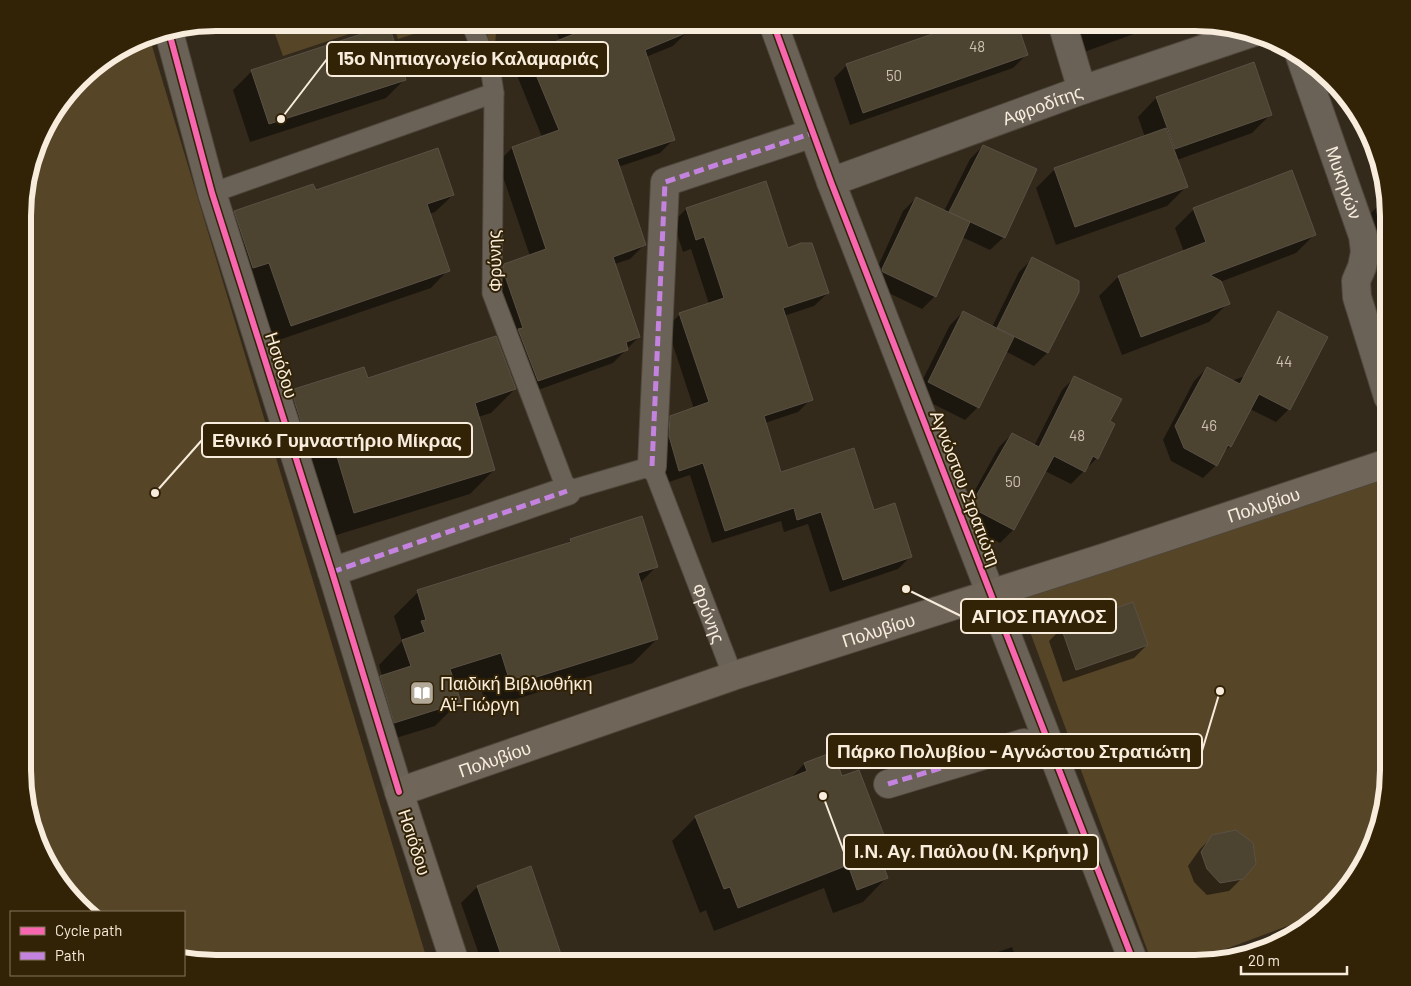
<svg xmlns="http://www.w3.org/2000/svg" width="1411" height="986" font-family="Barlow,sans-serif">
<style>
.green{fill:#574528}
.shadow{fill:#0007}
.building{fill:#4d4331;stroke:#595145}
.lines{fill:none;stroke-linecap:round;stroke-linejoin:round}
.service-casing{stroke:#4f473b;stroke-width:21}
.pedestrian-casing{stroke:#4f473b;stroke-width:30}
.minor-casing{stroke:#4f473b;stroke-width:30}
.tertiary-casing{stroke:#4f473b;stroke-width:30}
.secondary-casing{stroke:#4f473b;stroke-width:30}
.service{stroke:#6a6257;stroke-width:19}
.pedestrian{stroke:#6a6257;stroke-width:28}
.minor{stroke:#6a6257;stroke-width:28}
.tertiary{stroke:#6a6257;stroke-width:28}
.secondary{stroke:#6f6659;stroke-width:28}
.quiet{stroke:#c483df;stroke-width:5;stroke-dasharray:10 5;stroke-linecap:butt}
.cycleway-casing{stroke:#332306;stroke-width:9}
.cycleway{stroke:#f766af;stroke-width:6}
.labels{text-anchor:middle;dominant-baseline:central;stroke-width:4;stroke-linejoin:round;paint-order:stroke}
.number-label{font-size:15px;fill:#cdc2b2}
.street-label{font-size:18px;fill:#f8eddd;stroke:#332306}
.poi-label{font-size:18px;fill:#f8eddd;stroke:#332306;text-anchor:start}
.rim{fill:none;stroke:#f8eddd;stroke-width:6}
.leader{fill:none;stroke:#f8eddd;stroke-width:2}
.callout-dot{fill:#f8eddd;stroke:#332306;stroke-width:2}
.callout{fill:#332306;stroke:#f8eddd;stroke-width:2}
.callout-label{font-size:19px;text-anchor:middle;font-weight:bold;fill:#f8eddd}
</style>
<rect width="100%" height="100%" fill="#342a1c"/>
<path class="green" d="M271,23H382L283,56Z
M393,23H420L423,31L398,39Z
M483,23H497L494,54Z
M149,36L428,963H204L184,959V912H88L49,867L24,795V191L43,130L88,71L142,37Z
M1388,478V782L1378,833L1349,888L1314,916L1188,963H1152L1018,599Z"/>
<path class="shadow" d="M553,23H683L687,32L673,46L646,57L674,139L660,153L618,167L644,245L630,259L615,264L639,337L613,363L524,395L490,279L504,265L530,256L498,162L512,148L542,137L514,68L528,54L560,41Z
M805,23H817L807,27Z
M968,23H1015L1026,55L1013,68L850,125L834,78L847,65Z
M1064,23H1164L1076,55Z
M252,71L405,79L386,98L250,142L233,90Z
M1156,98L1271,114L1252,133L1177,160L1186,187L1167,206L1056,245L1036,188L1055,169L1145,137L1138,117Z
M983,146L1004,237L990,250L962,237L935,296L922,309L870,284L903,211L916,198L944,211L970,159Z
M315,192L453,195L435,212L429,214L448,270L431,288L273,342L217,229L235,212Z
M1388,202V279L1382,282L1358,226L1377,207Z
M686,209L787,249L828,293L814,306L784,316L811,399L798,412L765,423L781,474L874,511L911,556L898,569L830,592L808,524L784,532L781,521L712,543L690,475L666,483L657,450V430L671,417L694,409L667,327L680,314L709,304L691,249L683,252L673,222Z
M1194,209L1315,234L1296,253L1220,282L1228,303L1209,322L1122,355L1099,296L1118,277L1184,252L1175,228Z
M1032,259L1078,292L1047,353L1034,366L1005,351L978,407L965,420L915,395L950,325L963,312L992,327L1019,272Z
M1388,328V398L1370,346Z
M1320,350L1289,409L1276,422L1250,409L1230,446L1223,453L1216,465L1203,478L1171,461L1163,440L1194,381L1207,368L1231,381Z
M1075,377L1097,458L1071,484L1045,471L1013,530L1000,543L962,522L960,517L999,447L1012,434L1034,446L1062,390Z
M367,379L515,389L491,413L478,417L494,470L470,494L330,537L311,473L288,480L267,415L291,391Z
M571,540L656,567L640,583L657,639L633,663L487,708L477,676L453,684L459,702L435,726L370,746L356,701L382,676L379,665L402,641L394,616L418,592L565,545Z
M1062,628L1147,645L1134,658L1063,682L1049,641Z
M832,754L841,778L888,848L879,857L887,877L863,902L833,913L824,888L714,931L706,910L700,913L672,841L696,817L789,780L804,764Z
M1213,836L1242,878L1229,891L1207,895L1194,882L1188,866L1200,849Z
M530,868L564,963H482L461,903L477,887Z
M1012,947L1018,963H967Z"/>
<path class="building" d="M601,23H710L645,50L675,140L617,159L646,245L613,257L640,337L626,342L628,350L538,381L518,329L523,328L503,270L504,264L546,249L512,147L559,130L527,53Z
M964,23H1017L1028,55L863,113L846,64Z
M389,25L406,80L269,124L251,70Z
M1254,62L1272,115L1175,149L1156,97Z
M1166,128L1188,187L1075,227L1054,168Z
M983,145L1037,169L1005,238L949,212Z
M438,148L454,195L427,204L450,271L291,326L269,263L253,268L234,211L313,184L316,190Z
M1292,170L1316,235L1210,275L1221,281L1230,304L1141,337L1118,276L1206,242L1193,208Z
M766,181L788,248L801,243H812L829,293L783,308L813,400L764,416L781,472L854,448L874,510L895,503L912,557L843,580L821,512L797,520L794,508L725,531L703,463L679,471L669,436L670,416L709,402L679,313L724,298L704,237L696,240L686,208Z
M916,197L970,222L936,297L883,272L882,269Z
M1032,257L1079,281V292L1048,353L997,328Z
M963,311L1014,337L979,408L928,382Z
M1278,311L1328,337L1290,410L1259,394L1231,447L1228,445L1217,466L1184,448L1175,426L1207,367L1240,384Z
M496,336L516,389L475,403L495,470L354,513L335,450L312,457L291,390L364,367L368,378Z
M1074,376L1122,399L1110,421L1115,424L1098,459L1093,456L1085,472L1054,456L1014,530L974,509L972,503L1012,433L1039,447Z
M642,516L658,567L638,573L658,639L511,685L501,653L450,669L461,702L394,723L380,676L411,666L402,640L425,632L421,621L426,620L417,590L571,542L570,539Z
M1133,602L1148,645L1076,670L1061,627Z
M833,752L842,776L859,770L889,848L878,852L888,878L857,890L848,865L738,908L730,887L724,889L695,816L807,771L804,763Z
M1236,830L1253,843L1256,864L1243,879L1220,883L1207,869L1201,852L1212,835Z
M531,866L564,963H504L477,886Z"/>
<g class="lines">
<defs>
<g id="service">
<path id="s1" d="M471,23L491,73L494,93L492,293L567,491L652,466L733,676"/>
<path d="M212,193L494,93"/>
</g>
<path id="pedestrian" d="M332,572L567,491
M888,784L1024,743"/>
<g id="minor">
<path d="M773,23L831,182L1134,963"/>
<path d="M1062,23L1082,90"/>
<path id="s2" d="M1300,56L1363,236L1365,252L1362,267L1356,281L1357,297L1388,397"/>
<path id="s3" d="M831,182L1082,90L1254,32"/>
<path d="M652,466L665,182L813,133"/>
</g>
<path id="tertiary" d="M169,32L212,193L332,572L399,792"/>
<g id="secondary">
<path id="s4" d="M455,963L399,792L733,676L1103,558L1388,463"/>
</g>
</defs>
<use href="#service" class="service-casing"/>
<use href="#pedestrian" class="pedestrian-casing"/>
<use href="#minor" class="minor-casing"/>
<use href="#tertiary" class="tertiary-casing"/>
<use href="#secondary" class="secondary-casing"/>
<use href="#service" class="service"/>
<use href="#pedestrian" class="pedestrian"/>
<use href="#minor" class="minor"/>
<use href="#tertiary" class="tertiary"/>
<use href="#secondary" class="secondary"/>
<path class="quiet" d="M652,466L665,182L813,133
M332,572L567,491
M888,784L1024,743"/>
<defs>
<path id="cycleway" d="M773,23L831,182L1134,963
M169,32L212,193L332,572L399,792"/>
</defs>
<use href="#cycleway" class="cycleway-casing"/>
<use href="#cycleway" class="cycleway"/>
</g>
<defs>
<symbol id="library-square" viewBox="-11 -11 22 22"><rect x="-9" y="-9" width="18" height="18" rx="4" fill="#b3a999" stroke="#332306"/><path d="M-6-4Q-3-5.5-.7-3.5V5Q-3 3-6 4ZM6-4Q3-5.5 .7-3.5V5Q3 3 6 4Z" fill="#fff"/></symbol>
</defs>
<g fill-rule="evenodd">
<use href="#library-square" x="408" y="679" width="28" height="28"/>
</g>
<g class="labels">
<g class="number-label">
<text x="977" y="46">48</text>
<text x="894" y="75">50</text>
<text x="1284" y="361">44</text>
<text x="1209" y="425">46</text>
<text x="1077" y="435">48</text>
<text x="1013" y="481">50</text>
</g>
<g class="street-label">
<text stroke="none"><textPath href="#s3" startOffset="225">Αφροδίτης</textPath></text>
<text stroke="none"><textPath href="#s2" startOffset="134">Μυκηνών</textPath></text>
<text transform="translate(494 261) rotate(-92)">Φρύνης</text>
<text transform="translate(282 365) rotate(72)">Ησιόδου</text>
<text transform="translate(966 488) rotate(69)">Αγνώστου Στρατιώτη</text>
<text stroke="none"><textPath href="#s4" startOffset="1091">Πολυβίου</textPath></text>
<text stroke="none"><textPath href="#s1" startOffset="732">Φρύνης</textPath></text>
<text stroke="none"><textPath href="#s4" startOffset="686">Πολυβίου</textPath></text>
<text stroke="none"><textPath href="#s4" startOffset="281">Πολυβίου</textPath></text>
<text transform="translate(415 842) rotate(72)">Ησιόδου</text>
</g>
<g class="poi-label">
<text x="440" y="683">Παιδική Βιβλιοθήκη<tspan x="440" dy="21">Αϊ-Γιώργη</tspan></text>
</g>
</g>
<path d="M0 0H1411V986H0ZM216 31H1195A185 185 0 0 1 1380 216V770A185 185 0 0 1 1195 955H216A185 185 0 0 1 31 770V216A185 185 0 0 1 216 31Z" fill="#332306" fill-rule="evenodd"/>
<path class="rim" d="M216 31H1195A185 185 0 0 1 1380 216V770A185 185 0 0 1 1195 955H216A185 185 0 0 1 31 770V216A185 185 0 0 1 216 31Z"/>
<path class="leader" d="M281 119L327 59M155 493L202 440M906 589L961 616M1220 691L1202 751M823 796L844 852"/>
<g class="callout-dot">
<circle cx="281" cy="119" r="5"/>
<circle cx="155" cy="493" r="5"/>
<circle cx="906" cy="589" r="5"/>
<circle cx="1220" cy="691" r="5"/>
<circle cx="823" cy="796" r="5"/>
</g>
<g class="callout">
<rect x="327" y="42" width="281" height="34" rx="5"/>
<rect x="202" y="423" width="270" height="34" rx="5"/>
<rect x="961" y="599" width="155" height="34" rx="5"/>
<rect x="827" y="734" width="375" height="34" rx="5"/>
<rect x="844" y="835" width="254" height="34" rx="5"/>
</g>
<g class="callout-label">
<text x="468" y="65">15ο Νηπιαγωγείο Καλαμαριάς</text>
<text x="337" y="447">Εθνικό Γυμναστήριο Μίκρας</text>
<text x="1039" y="623">ΑΓΙΟΣ ΠΑΥΛΟΣ</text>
<text x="1014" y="758">Πάρκο Πολυβίου - Αγνώστου Στρατιώτη</text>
<text x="971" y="858">Ι.Ν. Αγ. Παύλου (Ν. Κρήνη)</text>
</g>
<rect x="10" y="911" width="175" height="65" fill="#332306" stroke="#82745c"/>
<rect x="20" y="927" width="25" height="8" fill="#f766af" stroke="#82745c"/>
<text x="55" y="936" font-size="15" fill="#f8eddd">Cycle path</text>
<rect x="20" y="952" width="25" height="8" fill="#c483df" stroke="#82745c"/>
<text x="55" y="961" font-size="15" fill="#f8eddd">Path</text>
<path d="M1241 966v8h106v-8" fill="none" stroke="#f8eddd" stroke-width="2.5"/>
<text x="1248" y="966" font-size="15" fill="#f8eddd" stroke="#332306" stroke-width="4" paint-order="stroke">20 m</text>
</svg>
